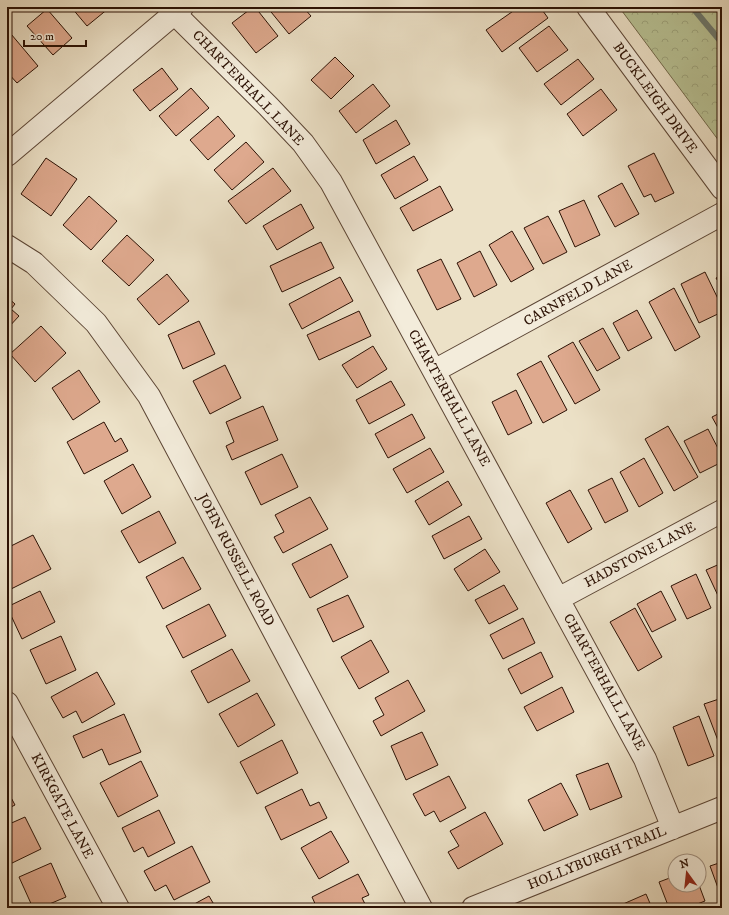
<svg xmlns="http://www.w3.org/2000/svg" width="729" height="915" font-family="'IM FELL DW Pica',serif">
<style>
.forest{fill:url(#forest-crowns);stroke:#726a4c}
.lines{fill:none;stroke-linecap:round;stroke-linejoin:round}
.stream{stroke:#6d796e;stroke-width:6}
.building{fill:#dea98e;stroke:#2b1104}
.street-casing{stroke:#5b4535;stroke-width:24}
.street{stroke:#f3ecdb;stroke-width:22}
.labels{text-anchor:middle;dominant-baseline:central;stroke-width:3;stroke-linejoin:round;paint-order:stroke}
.street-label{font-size:14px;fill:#2b1104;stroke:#f3ecdb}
</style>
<defs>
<pattern id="forest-crowns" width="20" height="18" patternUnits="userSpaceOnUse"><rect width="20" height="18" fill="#b8c295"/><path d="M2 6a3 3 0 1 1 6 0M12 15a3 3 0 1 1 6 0" fill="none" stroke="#9ea67f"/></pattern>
</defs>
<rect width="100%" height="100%" fill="#ece1c7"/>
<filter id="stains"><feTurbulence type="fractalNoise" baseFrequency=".005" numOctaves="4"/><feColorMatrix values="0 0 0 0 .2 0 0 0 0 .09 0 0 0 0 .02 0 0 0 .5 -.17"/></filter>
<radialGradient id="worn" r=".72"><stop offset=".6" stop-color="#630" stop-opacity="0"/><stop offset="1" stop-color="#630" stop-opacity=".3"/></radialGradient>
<path class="forest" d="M619,7H715L722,16V145Z"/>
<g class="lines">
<path class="stream" d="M692,7L722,43"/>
</g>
<path class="building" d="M71,7H108L109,8L87,26Z
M253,7H255L278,36L256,53L232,23Z
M267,7H303L311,16L289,34Z
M490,7H499L493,11Z
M519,7H540L548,18L502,52L486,30Z
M47,9L72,38L53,55L27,26Z
M549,26L568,50L537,72L519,48Z
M11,34L38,66L17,83L7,72V37Z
M335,57L354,76L331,99L311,80Z
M578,59L594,79L561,105L544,84Z
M162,68L178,89L150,111L133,90Z
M373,84L390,106L356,133L339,111Z
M191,88L209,108L176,136L159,116Z
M601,89L617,110L583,136L567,114Z
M218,116L235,136L208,160L190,140Z
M396,120L410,144L376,164L363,140Z
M246,142L264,162L232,190L214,170Z
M654,153L674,193L655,202L651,194L644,197L628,166Z
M414,156L428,180L395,199L381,175Z
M46,158L77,179L51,216L21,194Z
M273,168L291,191L246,224L228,201Z
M622,183L639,214L615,227L598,196Z
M440,186L453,210L413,231L400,208Z
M89,196L117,221L91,250L63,225Z
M584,200L600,235L575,247L559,211Z
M301,204L314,228L277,250L263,226Z
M548,216L567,252L543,264L524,228Z
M512,231L534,269L511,282L489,245Z
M127,235L154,260L129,286L102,261Z
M321,242L334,268L282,292L270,266Z
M480,251L497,285L474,297L457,263Z
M441,259L461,299L437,310L417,270Z
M705,272L722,307V312L699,323L681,284Z
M167,274L189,301L159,325L137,299Z
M722,275V288L716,278Z
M340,277L353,301L302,329L289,304Z
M674,288L700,337L675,351L649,302Z
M7,297L15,304L11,309L19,316L7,329Z
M637,310L652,338L628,351L613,323Z
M359,311L371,336L319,360L307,335Z
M199,321L215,354L183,369L168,335Z
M41,326L66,353L35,382L10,354Z
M603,328L620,358L597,371L579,341Z
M573,342L600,390L575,404L548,356Z
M373,346L387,369L357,388L342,365Z
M541,361L567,410L543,423L517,374Z
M225,365L241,398L210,414L193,381Z
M79,370L100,402L73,420L52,388Z
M391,381L405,405L369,424L356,400Z
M516,390L532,423L508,435L492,402Z
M263,406L278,440L232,460L226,446L234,442L226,422Z
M722,412V435L712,417Z
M412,414L425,438L388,458L375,434Z
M104,422L115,442L121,438L128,451L84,474L67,442Z
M668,426L698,477L674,491L645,439Z
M708,429L722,456V462L700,473L684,441Z
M430,448L444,472L407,493L393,469Z
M282,454L298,487L261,505L245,472Z
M644,458L663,493L639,507L620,472Z
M133,464L151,497L122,514L104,481Z
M612,478L628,511L605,523L588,490Z
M448,481L462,505L429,525L415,501Z
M570,490L592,529L568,543L546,503Z
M310,497L328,529L283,553L274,537L284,532L275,515Z
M159,511L176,543L139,563L121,531Z
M469,516L482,539L444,559L432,536Z
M33,535L51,569L7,591V548Z
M331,544L348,577L310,598L292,564Z
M485,549L500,572L468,591L454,569Z
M183,557L201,589L163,609L146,577Z
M722,563V599L720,600L706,570Z
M696,574L711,608L687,619L671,586Z
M504,585L518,609L489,624L475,600Z
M40,591L55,622L22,639L7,607Z
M661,591L676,620L652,632L637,604Z
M348,595L364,627L333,642L317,609Z
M209,604L226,636L183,658L166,626Z
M635,608L662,657L638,671L610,622Z
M523,618L535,643L503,659L490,635Z
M61,636L76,670L46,684L30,650Z
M371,640L389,672L359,689L341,657Z
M232,649L250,681L208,703L191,671Z
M541,652L553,677L521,694L508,669Z
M97,672L115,704L82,723L76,711L63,718L51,697Z
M408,680L425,711L381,736L373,721L384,715L375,698Z
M562,687L574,712L537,731L524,707Z
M257,693L275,725L238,747L219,714Z
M722,698V751L704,704Z
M124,714L141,752L109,765L102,749L83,758L73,736Z
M699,716L714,756L688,766L673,727Z
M422,732L438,765L406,780L391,746Z
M282,740L298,773L257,794L240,762Z
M141,761L158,796L118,817L100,783Z
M608,763L622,797L590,810L576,775Z
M449,776L466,808L440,822L434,811L425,816L413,794Z
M561,783L578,815L544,831L528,800Z
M302,789L310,806L319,802L327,818L281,840L265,807Z
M7,790L15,805L7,809Z
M159,810L175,843L148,857L143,847L134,852L122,828Z
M485,812L503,844L458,869L448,852L459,846L450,831Z
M25,817L41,849L8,865L7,825Z
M331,831L349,862L319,879L301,848Z
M192,846L210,882L174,900L166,885L155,891L144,871Z
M722,862V899L710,866Z
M51,863L66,897L40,908H33L19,877Z
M358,874L369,895L362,898L367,908H317L312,897Z
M675,876V885H699L705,901L687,908H669L659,882Z
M646,894L652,908H614Z
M209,896L216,908H187Z
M597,905L598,908H588Z"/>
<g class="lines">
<defs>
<path id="street" d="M168,7L268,106L303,143L331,182L645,759L673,828
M588,7L722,188
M7,155L182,7
M7,246L34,263L96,323L149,396L421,908
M434,371L722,214
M558,599L722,511
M7,703L118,908
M473,908L722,808"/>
</defs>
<use href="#street" class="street-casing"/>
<use href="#street" class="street"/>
</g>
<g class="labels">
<g class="street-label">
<text transform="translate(248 88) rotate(46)">CHARTERHALL LANE</text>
<text transform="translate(655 98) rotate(54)">BUCKLEIGH DRIVE</text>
<text transform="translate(578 293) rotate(-29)">CARNFELD LANE</text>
<text transform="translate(449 398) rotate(61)">CHARTERHALL LANE</text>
<text transform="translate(640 555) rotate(-28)">HADSTONE LANE</text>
<text transform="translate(236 560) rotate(62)">JOHN RUSSELL ROAD</text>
<text transform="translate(604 682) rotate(61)">CHARTERHALL LANE</text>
<text transform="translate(62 806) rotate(62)">KIRKGATE LANE</text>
<text transform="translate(597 858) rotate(-22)">HOLLYBURGH TRAIL</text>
</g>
</g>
<rect width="729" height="915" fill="none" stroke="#ece1c7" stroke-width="24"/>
<rect x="8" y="8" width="713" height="899" fill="none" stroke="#2b1104" stroke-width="2"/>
<rect x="12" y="12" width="705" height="891" fill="none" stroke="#2b1104"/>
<g transform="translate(687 873) rotate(345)"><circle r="19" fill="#f3ecdb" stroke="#a39485"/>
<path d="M0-3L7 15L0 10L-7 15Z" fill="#8f2418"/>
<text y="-6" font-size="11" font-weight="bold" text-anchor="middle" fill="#2b1104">N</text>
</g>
<path d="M24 40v6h62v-6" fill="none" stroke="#2b1104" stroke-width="2"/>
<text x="30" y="40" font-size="12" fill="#2b1104" stroke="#f3ecdb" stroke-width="3" paint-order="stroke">20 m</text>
<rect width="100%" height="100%" filter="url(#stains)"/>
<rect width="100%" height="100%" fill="url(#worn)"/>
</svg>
